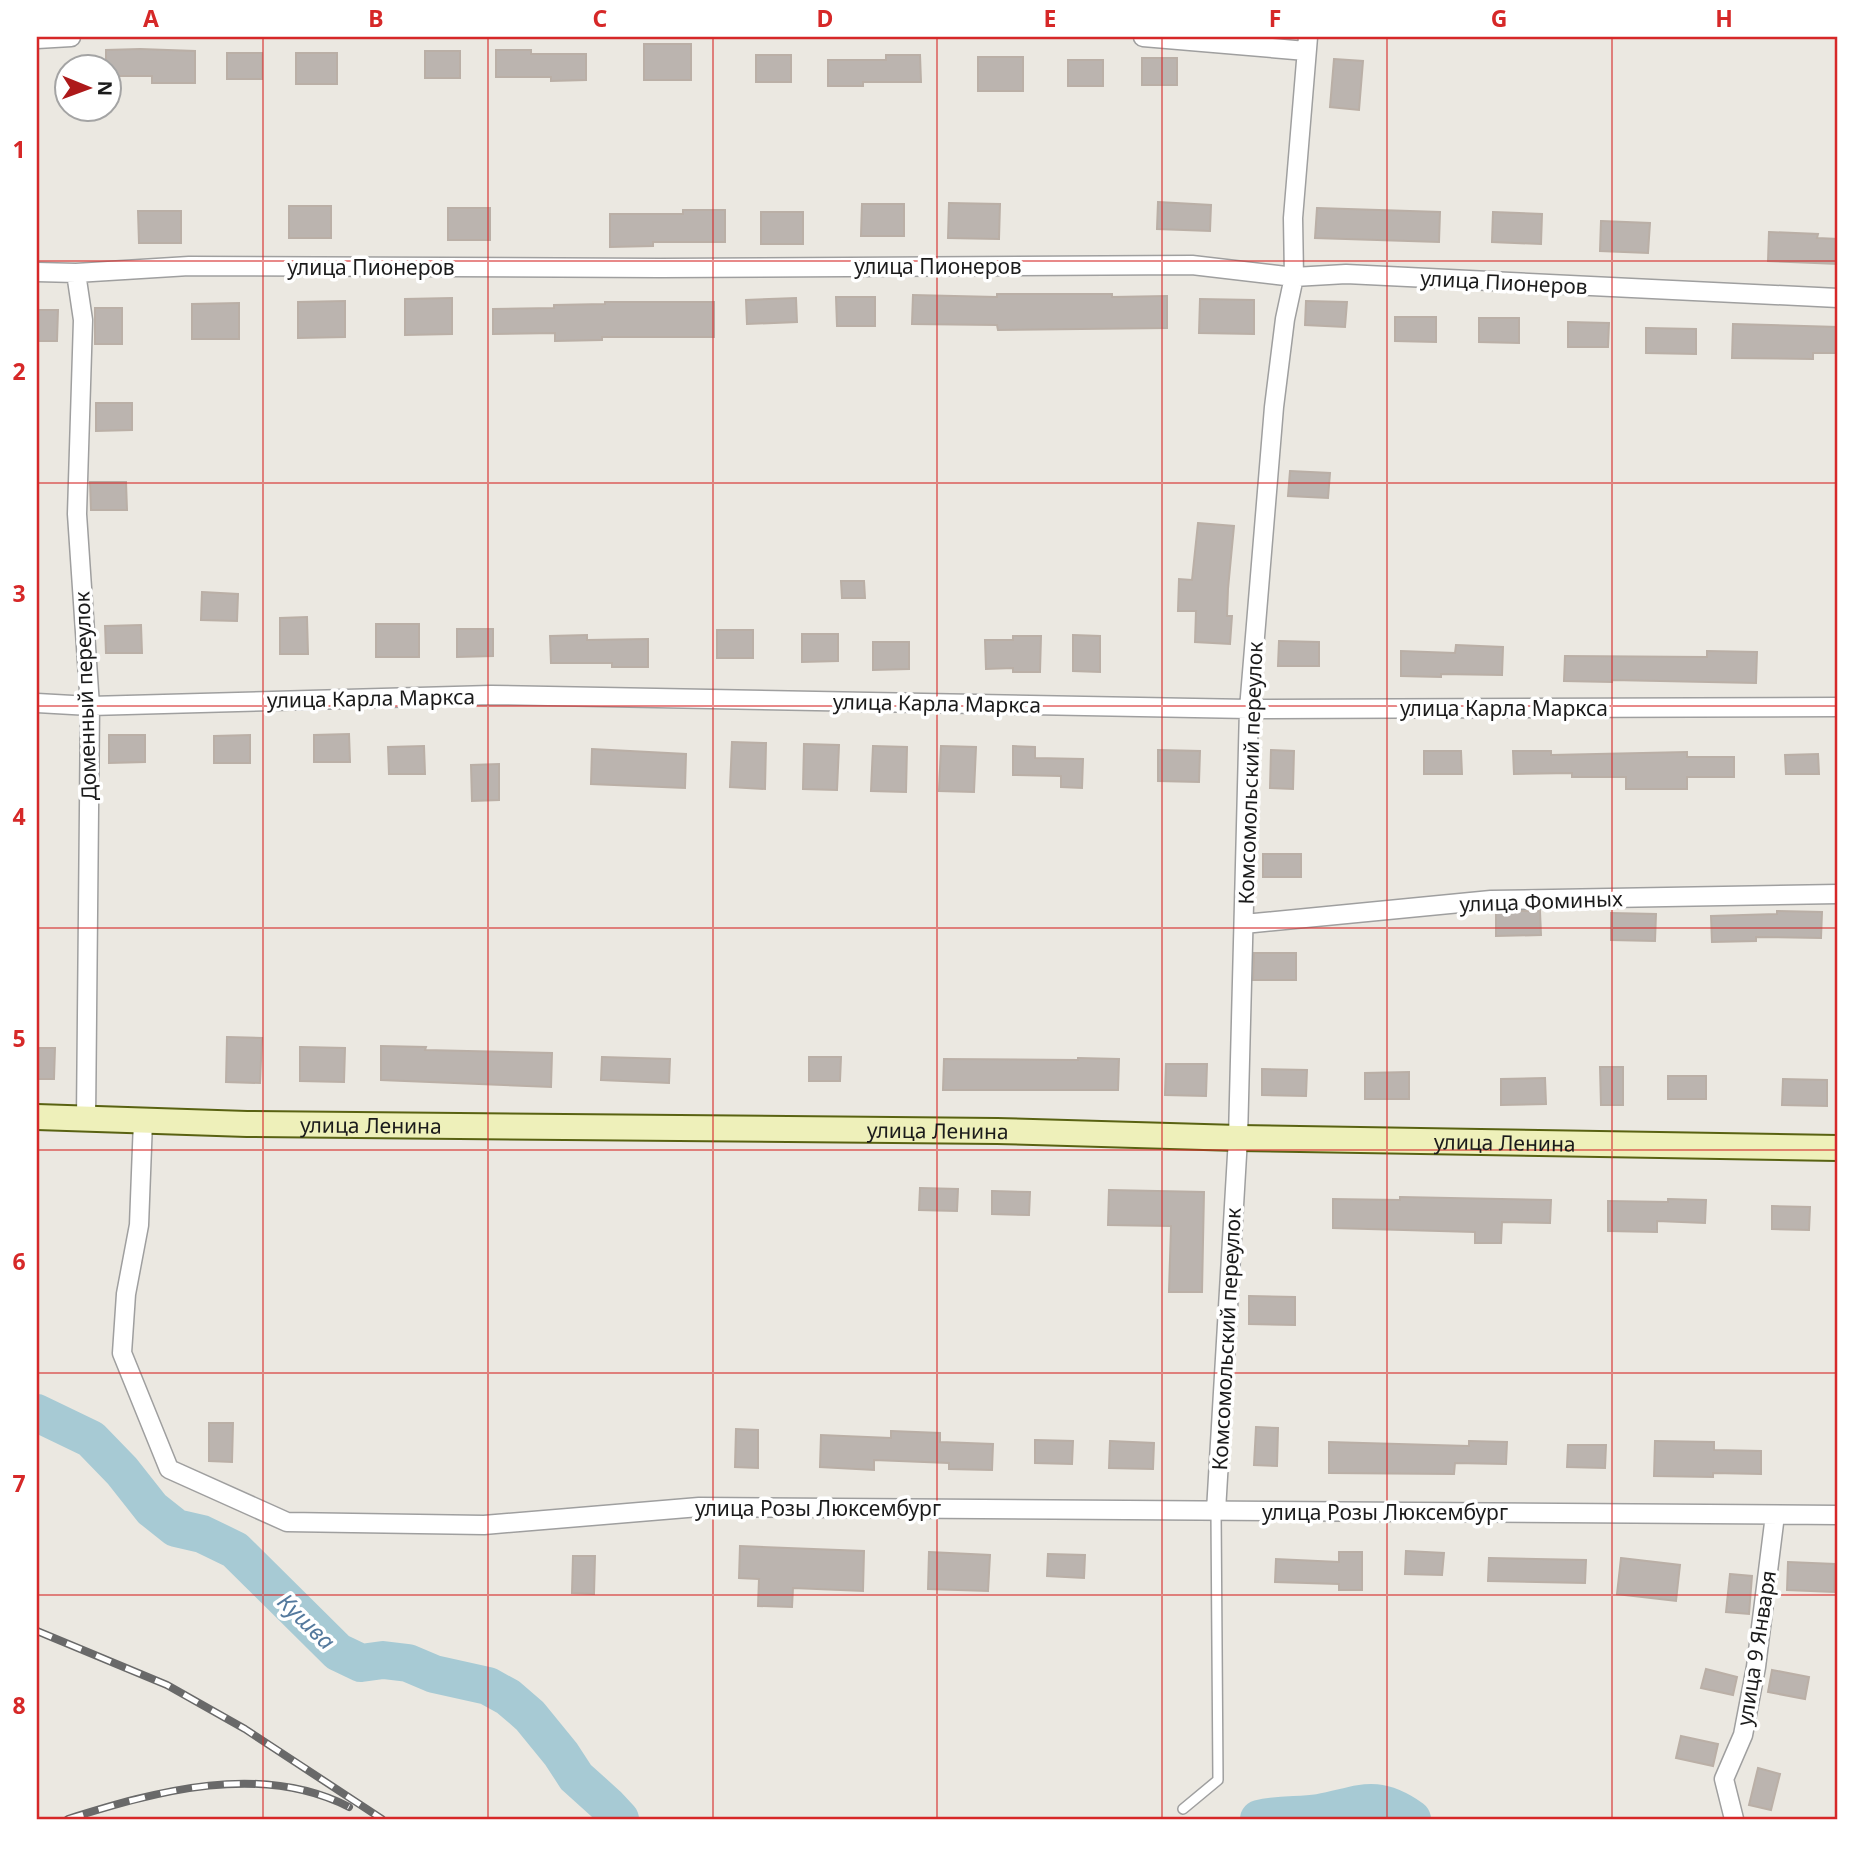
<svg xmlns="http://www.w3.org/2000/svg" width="1875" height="1856" font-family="'Noto Sans',sans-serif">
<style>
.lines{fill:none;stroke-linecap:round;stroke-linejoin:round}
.river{stroke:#a7cad4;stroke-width:38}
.building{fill:#bbb4af;stroke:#baafa6;stroke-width:2}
.service-casing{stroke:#9f9f9f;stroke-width:12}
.minor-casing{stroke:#9f9f9f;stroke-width:21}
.secondary-casing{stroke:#596212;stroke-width:28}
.service{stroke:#fff;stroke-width:9}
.minor{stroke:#fff;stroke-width:18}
.secondary{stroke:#eef0ba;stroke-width:24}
.rail-casing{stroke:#696969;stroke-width:8}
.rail{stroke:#fff;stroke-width:5;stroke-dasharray:16;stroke-linecap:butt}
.grid{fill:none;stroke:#d62828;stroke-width:2;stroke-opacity:0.55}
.labels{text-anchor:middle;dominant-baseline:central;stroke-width:7;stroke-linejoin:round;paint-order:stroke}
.street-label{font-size:21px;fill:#1b1b1b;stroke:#fff}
.water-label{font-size:23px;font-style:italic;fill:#54799d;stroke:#fff}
.neatline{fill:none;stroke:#d62828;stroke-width:2.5}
.grid-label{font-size:23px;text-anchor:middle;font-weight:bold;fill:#d62828}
</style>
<rect width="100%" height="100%" fill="#ebe8e1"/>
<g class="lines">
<path class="river" d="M37,1413L91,1439L122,1471L152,1509L176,1528L202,1534L235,1550L338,1652L361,1663L383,1660L408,1663L434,1674L488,1686L508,1697L530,1716L561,1754L576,1777L607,1805L620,1819
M1259,1819C1279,1814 1299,1816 1319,1813C1360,1806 1374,1792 1412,1819"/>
</g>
<path class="building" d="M644,44H691V80H644Z
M140,49L195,51V83H152V76H108V66H106V50Z
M496,50H531V54H586V80L551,81V77H496Z
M425,51H460V78H425Z
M227,53H262V79H227Z
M296,53H337V84H296Z
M756,55H791V82H756Z
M886,55H920L921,82H863V86H828V60H886Z
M978,57H1023V91H978Z
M1142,58H1177V85H1142Z
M1334,59L1363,61L1359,110L1330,107Z
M1068,60H1103V86H1068Z
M1158,202L1211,205L1210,231L1157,229Z
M949,203L1000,204L999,239L948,238Z
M862,204H904V236H861Z
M289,206H331V238H289Z
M448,208H490V240H448Z
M1317,208L1440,212L1439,242L1315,238Z
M683,210H725V242H653V246L610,247V214H683Z
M138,211H181V243H139Z
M761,212H803V244H761Z
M1493,212L1542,214L1541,244L1492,242Z
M1601,221L1650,223L1648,253L1600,251Z
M1769,232L1818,234L1817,238L1838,239V264L1768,261Z
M997,294H1112V297L1167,296V328L998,330L997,325L912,324L913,295L997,297Z
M836,297H875V326H837Z
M452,298V334L405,335V299Z
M796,298L797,322L747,324L746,300Z
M1200,299L1254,300V334L1199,333Z
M345,301V337L298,338V302Z
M1306,301L1347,302L1345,327L1305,325Z
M605,302H714V337H602V340L555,341V333L493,334V309L554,308V305L605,304Z
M239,303V339H192V304Z
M95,308H122V344H95Z
M37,310H58L57,341H37Z
M1395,317H1436V342L1395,341Z
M1479,318H1519V343L1479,342Z
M1568,322L1609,323L1608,347H1568Z
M1733,324L1838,327V353H1813V359L1732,358Z
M1646,328L1696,329V354L1646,353Z
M96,403H132V430L96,431Z
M1290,471L1330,473L1328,498L1288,496Z
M90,482H126L127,510H91Z
M1198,523L1234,526L1228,589L1227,616H1232L1230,644L1195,642L1196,611H1178L1179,579L1192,580Z
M841,581H864L865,598H842Z
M202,592L238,594L237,621L201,620Z
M307,617L308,654H280V618Z
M376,624H419V657H376Z
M141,625L142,653H106L105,626Z
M457,629H493V656L457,657Z
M717,630H753V658H717Z
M802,634H838V661L802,662Z
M587,635V640L648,639V667H612V663H551L550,636Z
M1073,635L1100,636V672L1073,671Z
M1013,636H1041L1040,672H1013V668L986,669L985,640H1013Z
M1279,641L1319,642V666H1278Z
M873,642H909V669L873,670Z
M1456,645L1503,647L1502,675L1441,674V677L1401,676V651L1455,653Z
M1707,651L1757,652L1756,683L1612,680V682L1564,681L1565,656L1707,657Z
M349,734L350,762H314V735Z
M109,735H145V762L109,763Z
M250,735V763H214V736Z
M732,742L766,743L765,789L730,787Z
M804,744L839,745L837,790L803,789Z
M424,746L425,774H389L388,747Z
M873,746L907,747L906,792L871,791Z
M941,746L976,747L974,792L939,791Z
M1013,746L1035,747V758L1083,759L1082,788L1061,787V776L1013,775Z
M592,749L686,754L685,788L591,784Z
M1158,750L1200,751L1199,782L1158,781Z
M1271,750L1294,751L1293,789L1270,788Z
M1424,751H1461L1462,774H1424Z
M1513,751H1551V755L1687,752V757H1734V777H1687V789H1626V777H1572V773L1514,774Z
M1818,754L1819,774H1786L1785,755Z
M499,764V800L472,801L471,765Z
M1263,854H1301V877H1263Z
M1496,911H1540L1541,935L1496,936Z
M1777,911L1822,912L1821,938L1756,937V941L1712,942L1711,916L1777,914Z
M1611,913L1656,914L1655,941L1611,940Z
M1254,953H1296V980H1253Z
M227,1037L262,1038L260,1083L226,1082Z
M381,1046L426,1047L425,1050L552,1053L551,1087L381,1080Z
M300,1047L345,1048L344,1082L300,1081Z
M37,1048H55L54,1079H37Z
M602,1057L670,1059L669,1083L601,1080Z
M809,1057H841L840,1081H809Z
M1078,1058L1119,1059L1118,1090H943L944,1059L1078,1060Z
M1166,1064H1207L1206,1096L1165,1095Z
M1600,1067H1623V1105H1601Z
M1262,1069L1307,1070L1306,1096L1262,1095Z
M1409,1072V1099H1365V1073Z
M1668,1076H1706V1099H1668Z
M1545,1078L1546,1104L1501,1105V1079Z
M1783,1079L1827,1080V1106L1782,1105Z
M920,1188L958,1189L957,1211L919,1210Z
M1109,1190L1204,1192L1202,1292H1169L1171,1226L1108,1225Z
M992,1191L1030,1192L1029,1215L992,1214Z
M1400,1197L1551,1200L1550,1223L1502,1222L1501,1243H1475V1232L1333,1228V1199L1400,1200Z
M1668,1199L1706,1200L1705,1223L1657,1221V1232L1608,1231V1201L1668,1202Z
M1772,1206L1810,1207L1809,1230L1772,1229Z
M1249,1296L1295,1297V1325L1249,1324Z
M209,1423H233L232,1462L209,1461Z
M1256,1427L1278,1428L1277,1466L1254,1465Z
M736,1429L758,1430V1468L735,1467Z
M891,1431L940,1433V1442L993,1444L992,1470L949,1469V1463L874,1460V1470L820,1467L821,1435L891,1438Z
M1035,1440L1073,1441L1072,1464L1035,1463Z
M1110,1441L1154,1443L1153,1469L1109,1468Z
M1469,1441L1507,1442L1506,1464L1455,1463L1454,1474L1329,1473V1442L1469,1446Z
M1655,1441L1714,1442V1450L1761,1451V1474L1713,1473V1477L1654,1476Z
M1568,1445H1606L1605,1468L1567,1467Z
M740,1546L864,1551L863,1591L793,1588L792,1607L758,1606L759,1579L739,1578Z
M1406,1551L1444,1553L1442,1575L1405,1574Z
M929,1552L990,1555L988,1591L928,1589Z
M1339,1552H1362V1590H1339V1584L1275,1582L1276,1559L1339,1562Z
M1048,1554L1085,1555L1084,1578L1047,1576Z
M573,1556H595L594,1594L572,1593Z
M1489,1558L1586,1560L1585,1583L1488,1581Z
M1621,1558L1680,1565L1676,1601L1617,1594Z
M1788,1562L1835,1564L1834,1592L1787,1590Z
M1730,1574L1752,1576L1749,1614L1726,1612Z
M1706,1669L1737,1677L1733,1695L1701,1688Z
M1772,1670L1809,1677L1805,1699L1768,1692Z
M1681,1736L1718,1744L1713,1766L1676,1758Z
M1758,1768L1780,1774L1771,1810L1749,1805Z"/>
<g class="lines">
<defs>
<path id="service" d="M1183,1809L1218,1780L1216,1511"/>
<path id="minor" d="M1143,37L1306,51
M37,39L71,37
M37,272L76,273L189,266L660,268L1192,265L1294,277L1346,274L1838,298
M76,273L83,320L77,514L90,706L86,1119
M37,703L90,706L491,695L1249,709L1838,707
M1244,924L1491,900L1838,894
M143,1121L139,1225L126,1294L122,1353L169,1469L287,1522L484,1525L699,1507L1838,1515
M1216,1511L1238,1138L1249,709L1274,407L1285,319L1294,277L1293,218L1308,37
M1734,1819L1724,1779L1743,1735L1756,1667L1775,1515"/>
<g id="secondary">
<path id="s1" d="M37,1117L247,1124L997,1131L1238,1138L1838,1148"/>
</g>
</defs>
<use href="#service" class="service-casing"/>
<use href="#minor" class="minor-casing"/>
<use href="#secondary" class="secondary-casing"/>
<use href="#service" class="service"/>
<use href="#minor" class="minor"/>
<use href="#secondary" class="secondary"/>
<defs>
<path id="rail" d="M37,1631L167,1685L245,1729L382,1819
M68,1819C157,1791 261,1762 349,1807"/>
</defs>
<use href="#rail" class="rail-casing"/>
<use href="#rail" class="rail"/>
</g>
<path class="grid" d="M263,37V1819M488,37V1819M713,37V1819M937,37V1819M1162,37V1819M1387,37V1819M1612,37V1819M37,261H1838M37,483H1838M37,706H1838M37,928H1838M37,1150H1838M37,1373H1838M37,1595H1838"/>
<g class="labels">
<g class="street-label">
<text x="938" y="266">улица Пионеров</text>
<text x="371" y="267">улица Пионеров</text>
<text transform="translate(1504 282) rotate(3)">улица Пионеров</text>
<text transform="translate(85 696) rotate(-92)">Доменный переулок</text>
<text transform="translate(371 698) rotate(-1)">улица Карла Маркса</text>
<text transform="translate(937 703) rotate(1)">улица Карла Маркса</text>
<text x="1504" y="708">улица Карла Маркса</text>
<text transform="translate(1250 773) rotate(-88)">Комсомольский переулок</text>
<text transform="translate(1541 901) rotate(-2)">улица Фоминых</text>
<text stroke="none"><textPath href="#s1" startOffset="334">улица Ленина</textPath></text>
<text stroke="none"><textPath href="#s1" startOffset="901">улица Ленина</textPath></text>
<text stroke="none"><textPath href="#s1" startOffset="1468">улица Ленина</textPath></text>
<text transform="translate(1226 1339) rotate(-87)">Комсомольский переулок</text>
<text x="818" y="1508">улица Розы Люксембург</text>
<text x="1385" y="1512">улица Розы Люксембург</text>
<text transform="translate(1756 1648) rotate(-81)">улица 9 Января</text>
</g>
<g class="water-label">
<text transform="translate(307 1621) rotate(44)">Кушва</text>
</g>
</g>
<rect width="1875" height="1856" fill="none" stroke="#ffffff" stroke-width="77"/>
<g transform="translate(88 88) rotate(91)"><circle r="33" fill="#ffffff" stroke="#a4a4a4" stroke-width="2"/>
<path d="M0-5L12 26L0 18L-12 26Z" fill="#ad191a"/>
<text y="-10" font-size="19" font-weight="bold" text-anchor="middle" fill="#1b1b1b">N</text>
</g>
<rect x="38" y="38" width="1798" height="1780" class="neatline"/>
<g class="grid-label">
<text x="151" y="27">A</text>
<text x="376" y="27">B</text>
<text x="600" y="27">C</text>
<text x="825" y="27">D</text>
<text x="1050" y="27">E</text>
<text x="1275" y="27">F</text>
<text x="1499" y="27">G</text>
<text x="1724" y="27">H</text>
<text x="19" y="158">1</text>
<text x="19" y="380">2</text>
<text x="19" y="602">3</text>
<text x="19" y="825">4</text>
<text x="19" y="1047">5</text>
<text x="19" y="1270">6</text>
<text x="19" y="1492">7</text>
<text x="19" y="1714">8</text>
</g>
</svg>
